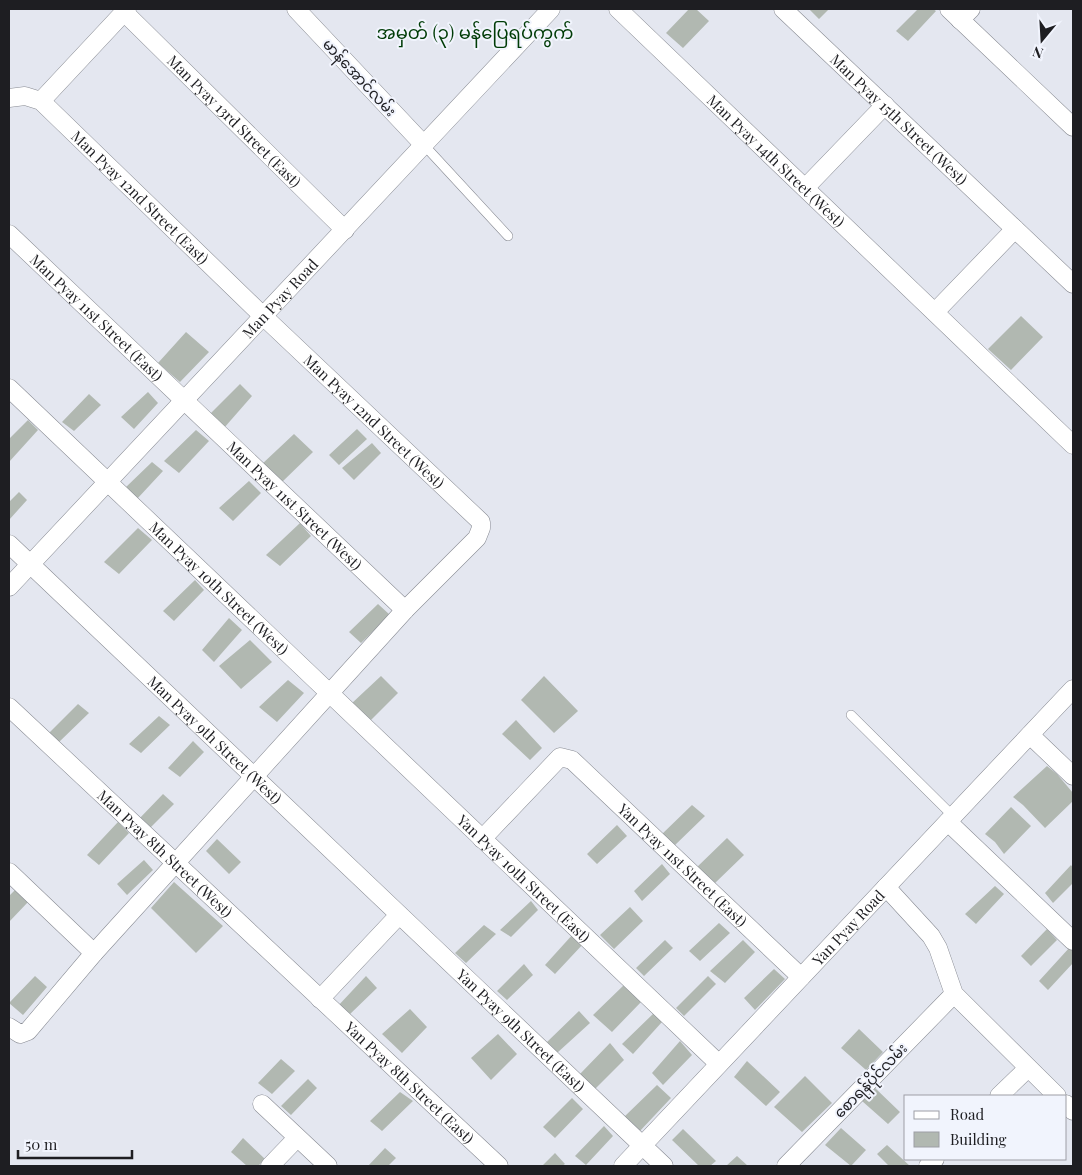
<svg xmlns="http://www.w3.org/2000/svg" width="1082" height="1175" font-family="'Playfair Display','Noto Sans Myanmar',serif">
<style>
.building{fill:#b1b8b1}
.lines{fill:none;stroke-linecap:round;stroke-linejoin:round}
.service-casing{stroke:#878a92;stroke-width:10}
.minor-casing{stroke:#878a92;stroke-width:19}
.service{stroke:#fff;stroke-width:9}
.minor{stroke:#fff;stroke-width:18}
.labels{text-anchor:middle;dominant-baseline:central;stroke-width:4;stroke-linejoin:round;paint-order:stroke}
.street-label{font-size:15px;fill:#1e1e22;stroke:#f1f4fd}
.quarter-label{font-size:18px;fill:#003c07;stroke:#f1f4fd}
</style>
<rect width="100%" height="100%" fill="#e4e7f0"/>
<path class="building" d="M689,9H696L709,21L683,48L666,33Z
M809,9H829L819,19Z
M918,9H933L936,11L908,41L896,31Z
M1021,316L1043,337L1011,370L988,349Z
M186,332L209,352L180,382L158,363Z
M240,384L252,396L224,428L209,415Z
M148,392L158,403L134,429L121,417Z
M89,394L101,405L74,431L62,422Z
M28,420L38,430L9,462V439Z
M357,429L367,439L339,465L329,455Z
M196,430L209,441L179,473L164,461Z
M294,434L313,452L280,484L261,465Z
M372,443L381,453L354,480L342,468Z
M152,462L163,471L137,499L125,488Z
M249,481L261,493L233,521L219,508Z
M19,492L27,500L9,520V502Z
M300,523L311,536L280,566L266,555Z
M138,528L152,540L119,574L104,562Z
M195,580L204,590L174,621L163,611Z
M378,604L390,615L361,643L349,632Z
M229,618L242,630L214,662L202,650Z
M250,640L272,662L241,689L219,666Z
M381,676L398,693L369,722L351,704Z
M544,676L578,711L554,733L521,700Z
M288,680L304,693L277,722L259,707Z
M78,704L89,713L58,743L47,735Z
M159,716L170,725L141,753L129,744Z
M516,720L542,748L530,760L502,734Z
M193,741L204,752L180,777L168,768Z
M1047,766L1057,774L1073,793V801L1045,828L1023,805L1013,797Z
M163,794L174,804L148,830L138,820Z
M692,805L705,816L673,847L660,836Z
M1011,807L1031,826L1004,854L995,842L985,834Z
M118,822L129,833L99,865L87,855Z
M617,825L627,836L597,864L587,854Z
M727,838L744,855L714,884L695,869Z
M217,839L241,862L229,874L206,851Z
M144,860L153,870L127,895L117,884Z
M662,864L670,874L642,901L634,891Z
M1071,865L1073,868V883L1053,903L1045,893Z
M174,882L223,926L196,953L151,908Z
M995,886L1004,894L976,924L965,914Z
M15,890L28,902L9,922V896Z
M531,901L538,910L511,937L500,930Z
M630,907L643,921L614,949L600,935Z
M719,923L730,933L700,961L689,951Z
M484,925L496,934L466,963L455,953Z
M1047,929L1057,940L1031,966L1021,956Z
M574,933L584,943L555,974L545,965Z
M665,940L673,948L644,976L636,968Z
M743,940L755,952L725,983L710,971Z
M1070,947L1073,950V963L1048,990L1039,981Z
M524,964L533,975L507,1000L497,991Z
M774,969L785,979L755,1010L744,998Z
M35,976L47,987L23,1015L9,1003Z
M366,976L377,988L348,1016L337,1007Z
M708,976L716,984L684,1016L676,1008Z
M624,985L642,1001L612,1032L593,1015Z
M410,1009L427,1027L402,1053L382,1034Z
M579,1011L590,1023L557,1053L547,1042Z
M654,1013L662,1022L633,1054L622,1044Z
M859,1029L883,1052L866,1070L841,1048Z
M498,1034L517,1054L491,1080L471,1058Z
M680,1041L692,1055L663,1085L652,1073Z
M610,1043L624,1060L595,1089L580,1074Z
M281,1059L295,1071L272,1094L258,1083Z
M747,1061L780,1092L766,1106L734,1077Z
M805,1076L832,1103L802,1132L774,1107Z
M308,1079L317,1088L291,1115L281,1106Z
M657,1085L671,1098L639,1132L623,1118Z
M875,1088L900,1112L888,1124L862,1101Z
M400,1092L413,1101L382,1131L370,1121Z
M572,1098L583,1109L555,1138L543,1127Z
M604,1126L613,1136L586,1165L575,1156Z
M841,1128L866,1150L851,1166L825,1145Z
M683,1129L716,1161L710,1166H699L672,1140Z
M243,1138L265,1159L258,1166H247L231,1152Z
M887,1145L910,1166H889L877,1154Z
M385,1148L396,1158L388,1166H368Z
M555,1153L565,1164L562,1166H542Z
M737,1156L748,1166H726Z"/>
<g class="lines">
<defs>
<path id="service" d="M424,145L508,236
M851,715L953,816"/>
<g id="minor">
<path d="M296,9L424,145"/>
<path id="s1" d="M618,9L1073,445"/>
<path id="s2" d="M783,9L1073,284"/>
<path d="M949,9L1073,127"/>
<path id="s3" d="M124,12L345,230"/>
<path d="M960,20L971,9"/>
<path id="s4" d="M9,98L25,96L41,101L263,316L481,522V528L477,538L405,610L94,953L28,1031L20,1034L9,1027"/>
<path d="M41,101L127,9"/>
<path d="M805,188L885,105"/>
<path id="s5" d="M9,234L405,610"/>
<path d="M935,312L1015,229"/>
<path id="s6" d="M9,388L718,1063"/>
<path id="s7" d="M9,544L664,1166"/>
<path id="s8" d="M9,587L551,9"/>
<path id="s9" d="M9,707L499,1166"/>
<path d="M1030,735L1073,776"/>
<path d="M948,822L1073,941"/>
<path id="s10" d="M482,839L560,757L572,760L801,977"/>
<path d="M9,872L94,953"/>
<path d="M886,887L931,936L938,948L954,994L1057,1096"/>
<path d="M320,999L399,915"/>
<path d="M999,1096L1028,1068"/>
<path d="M262,1104L328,1166"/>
<path d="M1066,1104L1073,1111"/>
<path d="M270,1166L297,1138"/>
<path id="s11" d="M623,1166L1073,689"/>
<path d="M786,1166L954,994"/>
<path d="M928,1166L935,1159"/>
</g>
</defs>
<use href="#service" class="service-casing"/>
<use href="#minor" class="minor-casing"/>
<use href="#service" class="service"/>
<use href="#minor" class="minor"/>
</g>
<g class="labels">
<g class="street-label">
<text transform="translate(360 77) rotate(47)">မာန်အောင်လမ်း</text>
<text stroke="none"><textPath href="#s2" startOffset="160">Man Pyay 15th Street (West)</textPath></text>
<text stroke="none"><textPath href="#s3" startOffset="155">Man Pyay 13rd Street (East)</textPath></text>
<text stroke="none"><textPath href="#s1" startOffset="219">Man Pyay 14th Street (West)</textPath></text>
<text stroke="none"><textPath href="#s4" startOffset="171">Man Pyay 12nd Street (East)</textPath></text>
<text stroke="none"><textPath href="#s8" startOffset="396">Man Pyay Road</textPath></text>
<text stroke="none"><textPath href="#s5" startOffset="121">Man Pyay 11st Street (East)</textPath></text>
<text stroke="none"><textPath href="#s4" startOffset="495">Man Pyay 12nd Street (West)</textPath></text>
<text stroke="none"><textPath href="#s5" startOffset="394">Man Pyay 11st Street (West)</textPath></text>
<text stroke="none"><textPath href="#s6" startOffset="290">Man Pyay 10th Street (West)</textPath></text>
<text stroke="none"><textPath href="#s7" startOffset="284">Man Pyay 9th Street (West)</textPath></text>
<text stroke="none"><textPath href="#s9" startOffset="214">Man Pyay 8th Street (West)</textPath></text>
<text stroke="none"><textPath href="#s10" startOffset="278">Yan Pyay 11st Street (East)</textPath></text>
<text stroke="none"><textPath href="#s6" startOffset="711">Yan Pyay 10th Street (East)</textPath></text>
<text stroke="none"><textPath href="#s11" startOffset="328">Yan Pyay Road</textPath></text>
<text stroke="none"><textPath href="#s7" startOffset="706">Yan Pyay 9th Street (East)</textPath></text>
<text transform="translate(870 1080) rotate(-46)">စောရန်ပိုင်လမ်း</text>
<text stroke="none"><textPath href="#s9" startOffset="549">Yan Pyay 8th Street (East)</textPath></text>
</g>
<g class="quarter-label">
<text x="475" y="32">အမှတ် (၃) မန်ပြေရပ်ကွက်</text>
</g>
</g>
<rect width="1082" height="1175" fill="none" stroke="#1e1e22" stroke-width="20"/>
<rect x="904" y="1095" width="162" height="65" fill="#f1f4fd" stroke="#9d9ea5"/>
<rect x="914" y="1111" width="25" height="8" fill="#ffffff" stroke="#9d9ea5"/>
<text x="950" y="1120" font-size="15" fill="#1e1e22">Road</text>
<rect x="914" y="1132" width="25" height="15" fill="#b1b8b1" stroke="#9d9ea5"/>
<text x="950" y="1145" font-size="15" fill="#1e1e22">Building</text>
<g transform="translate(1042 40) rotate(198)" stroke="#f1f4fd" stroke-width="4" paint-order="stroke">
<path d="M0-4L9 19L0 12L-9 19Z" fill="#1e1e22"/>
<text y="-8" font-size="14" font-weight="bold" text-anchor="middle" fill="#1e1e22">N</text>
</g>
<path d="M18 1150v8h114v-8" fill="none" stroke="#1e1e22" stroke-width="2.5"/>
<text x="25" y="1150" font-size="15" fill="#1e1e22" stroke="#f1f4fd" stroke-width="4" paint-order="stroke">50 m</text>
</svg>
